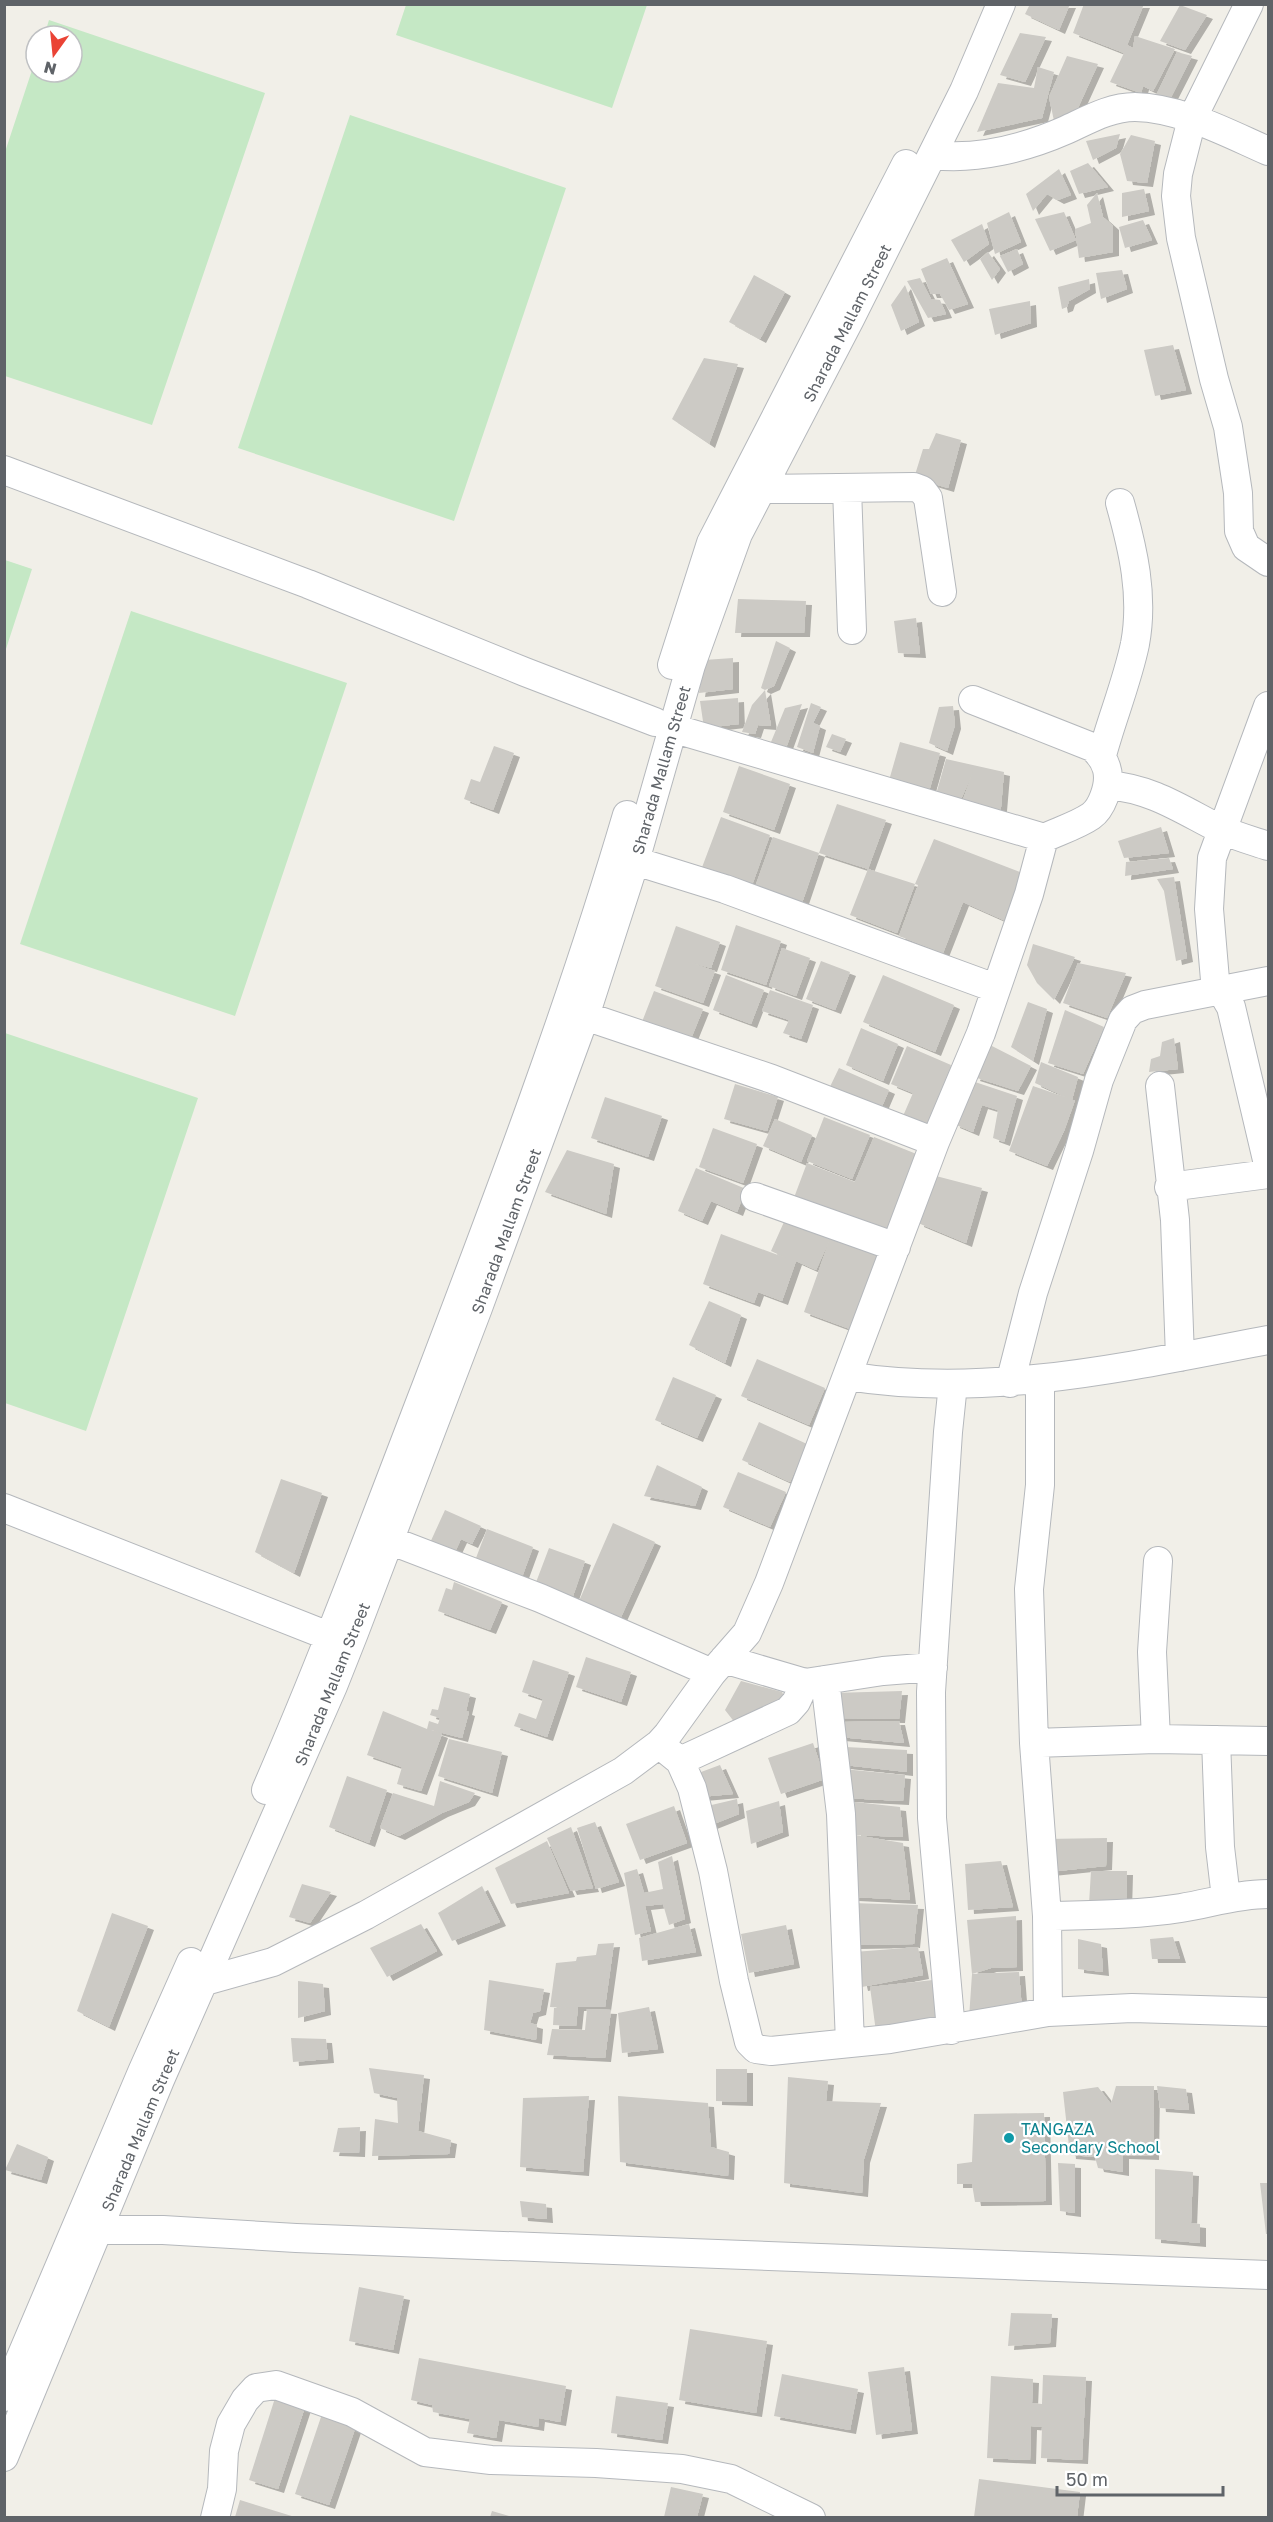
<svg xmlns="http://www.w3.org/2000/svg" width="1273" height="2522" font-family="'Golos Text',sans-serif">
<style>
.green{fill:#c5e8c5}
.building{fill:#cccac5;filter:url(#shadow)}
.lines{fill:none;stroke-linecap:round;stroke-linejoin:round}
.minor-casing{stroke:#b5b8bc;stroke-width:30}
.minor{stroke:#fff;stroke-width:28}
.culture-dot{fill:#0f9aa8;stroke:#fff;stroke-width:2}
.labels{text-anchor:middle;dominant-baseline:central;stroke-width:4.5;stroke-linejoin:round;paint-order:stroke}
.street-label{font-size:16px;fill:#5f6368;stroke:#fff}
.culture-label{font-size:16px;fill:#0d838f;stroke:#fff;text-anchor:start}
</style>
<defs>
<filter id="shadow"><feDropShadow dx="6" dy="4" stdDeviation="0" flood-color="#0004"/></filter>
</defs>
<rect width="100%" height="100%" fill="#f1efe8"/>
<path class="green" d="M406,5V4L647,5L612,108L396,35Z
M49,20L265,93L152,425L5,376V152L36,58V72H72V36H44Z
M350,115L566,188L454,521L238,448Z
M5,560L32,569L5,652L4,560Z
M131,611L347,683L235,1016L20,944Z
M5,1033L198,1098L86,1431L5,1403Z"/>
<path class="building" d="M1030,4H1070L1059,30L1025,14Z
M1084,4H1144L1127,45L1133,48L1135,36L1175,49L1153,91L1143,86L1141,93L1110,82L1124,53L1073,33Z
M1180,5L1207,15L1185,50L1160,41Z
M1020,33L1046,37L1025,82L1000,75Z
M1177,52L1192,56L1167,105L1152,104Z
M1067,56L1098,64L1077,110L1054,121L1049,97Z
M1038,67L1054,72L1042,118L977,132L998,83L1034,88Z
M1120,134L1116,148L1093,160L1086,141Z
M1131,135L1155,141L1147,183L1127,181L1120,154Z
M1088,163L1108,187L1079,194L1070,171Z
M1059,169L1071,195L1058,200L1047,194L1033,211L1026,194Z
M1144,189L1149,211L1122,217V193Z
M1097,193L1103,217L1113,226V252L1079,258L1075,229L1091,223L1087,205Z
M1009,212L1021,242L995,254L987,223Z
M1064,212L1076,240L1050,251L1035,219Z
M1143,220L1152,240L1125,248L1119,227Z
M982,224L989,244L964,262L951,240Z
M1017,249L1023,264L1008,272L1000,256Z
M988,252L1000,269L992,280L980,259Z
M947,258L968,304L949,310L940,294H931L921,269Z
M1122,270L1127,289L1101,299L1096,273Z
M754,275L785,292L760,339L729,322Z
M920,278L931,299L940,300L946,314L928,318L907,281Z
M1089,279L1090,289L1069,301L1067,307L1062,309L1058,287Z
M905,285L919,322L901,331L891,305Z
M1030,301L1031,323L995,335L989,309Z
M1173,345L1186,390L1155,396L1144,350Z
M704,358L738,364L709,444L672,419Z
M936,433L961,440L948,488L914,478L923,449H929Z
M738,599L806,601L804,633H735Z
M916,618L920,654L898,653L894,621Z
M776,641L790,648L774,686L765,690L761,688Z
M733,658V689L699,693L704,660Z
M765,690L771,726L758,725L755,734L742,732L752,705Z
M738,698L739,724L704,728L700,701Z
M811,703L821,707L813,723L820,726L813,753L797,747Z
M802,704L786,748L771,742L785,708Z
M953,706L955,725L947,751L929,743L939,707Z
M832,734L846,739L840,752L826,747Z
M900,742L940,753L928,795L888,784Z
M494,746L514,753L493,810L464,799L471,779L480,782Z
M946,759L1004,772L1000,819L961,805L973,772L958,806L935,798Z
M739,766L790,784L774,830L723,812Z
M837,804L886,820L868,869L819,853Z
M721,817L770,835L751,888L701,870Z
M1161,827L1169,853L1124,858L1118,841Z
M773,837L819,853L801,906L754,890Z
M934,839L1025,874L1008,922L963,902L943,953L899,936L918,885L915,884L897,933L850,915L868,869L915,884Z
M1169,858L1173,869L1125,876L1126,862Z
M1174,877L1187,958L1176,961L1164,891L1157,879Z
M736,925L781,941L766,985L721,970Z
M676,926L720,942L711,968L688,962L715,971L703,1003L655,986Z
M1033,944L1075,957L1054,1000L1037,983L1027,965Z
M782,948L810,958L796,996L769,986Z
M821,961L850,972L835,1010L806,999Z
M1078,963L1126,973L1107,1018L1063,1003Z
M726,975L764,990L751,1024L713,1010Z
M883,975L954,1005L935,1052L863,1022Z
M770,990L813,1005L801,1039L783,1033L789,1020L762,1011Z
M654,991L703,1009L688,1046L640,1027Z
M1028,1002L1047,1009L1033,1061L1011,1047Z
M1065,1010L1104,1027L1083,1074L1048,1063Z
M861,1028L898,1044L883,1081L846,1065Z
M1174,1038L1178,1069L1149,1072L1151,1059L1160,1056L1162,1042Z
M986,1043L1031,1066L1018,1091L974,1077Z
M907,1046L951,1065L935,1104L941,1106L928,1135L900,1123L913,1093L891,1084Z
M1041,1062L1078,1077L1072,1100H1075L1064,1131L1047,1166L1009,1151L1033,1086L1068,1098L1035,1083Z
M839,1068L889,1090L877,1118L826,1095Z
M972,1081L1017,1096L1004,1142L993,1138L998,1110L982,1105L973,1132L954,1124Z
M735,1084L778,1097L767,1131L724,1119Z
M605,1097L662,1116L648,1157L591,1138Z
M824,1117L870,1135L852,1179L807,1161Z
M775,1119L812,1135L801,1162L763,1146Z
M713,1128L757,1144L743,1183L699,1167Z
M874,1137L919,1155L887,1239L792,1203L807,1163L855,1182Z
M567,1150L614,1164L606,1214L545,1192Z
M696,1168L746,1189L737,1212L711,1201L702,1221L678,1211Z
M936,1176L982,1188L966,1243L918,1223Z
M788,1213L887,1253L858,1332L804,1312L830,1239L816,1270L796,1261L782,1301L758,1292L754,1303L703,1284L721,1234L786,1258L771,1251Z
M709,1301L741,1315L725,1363L689,1345Z
M757,1359L825,1388L809,1425L741,1396Z
M673,1377L716,1395L697,1438L655,1420Z
M759,1422L807,1444L790,1482L742,1460Z
M657,1465L702,1487L695,1506L644,1496Z
M738,1472L786,1492L770,1527L723,1507Z
M281,1479L322,1493L294,1573L255,1552Z
M445,1510L481,1526L472,1544L461,1539L453,1556L429,1545Z
M613,1523L655,1542L621,1617L579,1601Z
M487,1529L533,1547L522,1577L476,1558Z
M549,1548L585,1561L572,1599L535,1585Z
M454,1582L502,1602L490,1630L438,1611L446,1588L452,1590Z
M586,1657L631,1672L621,1702L576,1687Z
M533,1660L569,1672L547,1737L514,1726L519,1713L536,1719L543,1699L522,1692Z
M741,1681L782,1692L788,1705L739,1728L725,1710Z
M444,1687L470,1694L466,1711L469,1712L462,1738L431,1730L442,1734L421,1791L397,1784L402,1767L367,1755L383,1711L427,1729L429,1721L438,1724L440,1718L430,1715L432,1709L438,1710Z
M902,1691L899,1719L834,1718L833,1693Z
M899,1721L904,1743L839,1737L844,1722Z
M449,1739L502,1752L492,1793L438,1776Z
M813,1743L825,1779L781,1794L768,1758Z
M845,1747L907,1750V1772L844,1765Z
M720,1765L733,1794L700,1797L693,1775Z
M843,1769L905,1775L903,1801L844,1798Z
M347,1776L387,1790L369,1843L329,1827Z
M440,1781L475,1793L469,1802L442,1813L399,1836L380,1828L393,1793L434,1806Z
M737,1799L739,1814L706,1827L703,1807Z
M779,1801L783,1832L751,1844L746,1811Z
M855,1802L900,1807L903,1837L855,1835Z
M674,1806L687,1843L640,1860L626,1824Z
M595,1822L619,1882L596,1889L577,1828Z
M571,1827L593,1888L571,1891L547,1838Z
M855,1835L903,1843L910,1900L853,1897Z
M1107,1838L1106,1866L1048,1872L1045,1839Z
M547,1841L569,1893L511,1904L495,1868Z
M672,1856L685,1919L669,1925L663,1904L645,1906L651,1931L635,1935L624,1873L637,1869L644,1893L663,1889L658,1862Z
M1001,1861L1013,1907L968,1910L965,1864Z
M1091,1871H1127L1126,1906L1089,1904Z
M302,1884L331,1892L310,1923L289,1917Z
M482,1886L500,1922L452,1941L438,1913Z
M851,1903L918,1905L914,1944L854,1945Z
M112,1913L148,1926L109,2027L77,2011Z
M1016,1916L1017,1967L991,1968L972,1974L1019,1972L1022,2010L969,2018L972,1974L967,1920Z
M421,1924L437,1951L387,1977L370,1948Z
M689,1924L696,1952L642,1961L639,1938Z
M786,1925L794,1964L749,1973L741,1934Z
M1173,1937L1180,1959H1152L1150,1939Z
M1078,1939L1101,1944L1103,1972L1078,1969Z
M614,1943L605,2007H578L576,2026L553,2025L554,2008H568L550,2007L556,1963L576,1961L577,1957L596,1955L598,1944Z
M918,1947L923,1975L862,1987L854,1952Z
M489,1980L544,1989L540,2011L533,2013L530,2023L537,2025L536,2040L484,2030Z
M933,1980L939,2025L876,2032L870,1987Z
M298,1981L323,1984L325,2011L298,2018Z
M649,2007L658,2049L622,2053L618,2013Z
M587,2009L611,2010L605,2058L547,2055L552,2029L585,2030Z
M291,2038L326,2039L328,2059L293,2062Z
M369,2068L424,2075L418,2131L451,2140L449,2154L372,2156L375,2119L398,2123L397,2098L374,2093Z
M716,2069H747V2102L716,2101Z
M788,2077L828,2081L826,2101L881,2103L864,2159L862,2193L784,2183Z
M1116,2086H1154L1153,2156L1123,2155V2172L1098,2168L1095,2157L1070,2155L1063,2092L1098,2087L1111,2104Z
M1157,2086L1186,2089L1189,2110L1160,2108Z
M589,2096L583,2172L520,2167L523,2098Z
M618,2096L708,2103L711,2147L729,2152L728,2176L620,2162Z
M1044,2113L1046,2201L975,2202L972,2184H957V2164L972,2162L974,2114Z
M360,2127L359,2153L333,2152L338,2128Z
M17,2144L48,2157L41,2180L5,2170Z
M1058,2163L1075,2164V2213L1060,2211Z
M1155,2169L1193,2172L1191,2223L1200,2224V2243L1155,2239Z
M1260,2183H1268V2234H1266Z
M520,2201L546,2204L547,2219L522,2217Z
M359,2287L404,2296L393,2350L349,2341Z
M1011,2313L1052,2314L1050,2343L1008,2346Z
M690,2329L767,2341L756,2413L679,2400Z
M419,2358L566,2386L560,2422L539,2418L538,2427L499,2420L496,2438L467,2433L470,2419L433,2412L432,2405L411,2400Z
M904,2367L912,2430L876,2435L868,2372Z
M782,2374L858,2389L850,2430L774,2416Z
M1043,2375L1086,2377L1082,2460L1041,2458L1042,2427L1031,2426L1030,2460L987,2458L991,2376L1033,2379L1032,2403L1042,2404Z
M616,2396L668,2403L662,2440L611,2433Z
M275,2398L305,2407L278,2489L249,2480Z
M322,2414L356,2426L329,2505L295,2494Z
M979,2479L1080,2492L1077,2517H974Z
M671,2487L703,2494L697,2517H664Z
M240,2500L295,2517H235Z
M492,2511L513,2517H490Z"/>
<g class="lines">
<defs>
<path id="minor" d="M1249,4L1192,119L1178,174L1176,196L1181,238L1214,379L1228,427L1238,493L1239,531L1246,547L1268,562
M933,155C977,160 1025,148 1066,130C1088,120 1110,107 1135,107C1181,108 1227,133 1268,151
M4,470L308,584L525,672L655,722
M847,488L852,630
M761,489L914,487L922,490L928,498L942,592
M672,665L711,543L906,164
M1268,706L1212,858L1209,909L1215,980L1231,1007L1268,1164
M672,728L1044,838C1059,831 1078,825 1091,816C1098,811 1101,805 1104,797C1112,776 1108,761 1092,747L973,700
M1102,755C1112,718 1127,682 1135,644C1144,596 1133,549 1120,503
M1108,785C1153,789 1182,810 1220,829C1235,836 1253,841 1268,846
M635,861L725,889L995,988
M585,1016L772,1079L935,1142
M1160,1086L1175,1220L1180,1357
M1169,1187L1268,1174
M755,1197L896,1247
M847,1376C988,1399 1130,1366 1268,1340
M1040,1379V1485L1029,1589L1034,1743L1047,1916L1048,2012
M1010,1383L1033,1293L1079,1151L1099,1080L1123,1020L1132,1010L1145,1005L1268,981
M4,1508L331,1637
M389,1540L540,1598L712,1673
M724,1659L805,1683L883,1671L933,1667
M825,1680L841,1814L850,2043
M1156,1739L1152,1652L1158,1561
M1216,1740L1220,1847L1226,1898
M1034,1743L1156,1739L1268,1741
M659,1744L680,1761L692,1788L713,1871L734,1981L749,2042L756,2049L771,2051L890,2039L1048,2012L1132,2008L1268,2012
M680,1761L788,1711L796,1702L805,1683
M266,1790C324,1657 374,1522 426,1387C498,1198 570,1009 627,815
M1047,1916C1092,1915 1137,1915 1181,1908C1211,1903 1239,1894 1268,1894
M194,1976L205,1981L273,1962L366,1915L623,1771L659,1744L668,1734L712,1673L747,1633L769,1583L935,1142L981,1033L1029,894L1044,838
M951,2030L932,1818L931,1692L948,1432L953,1384
M82,2224L98,2230H163L296,2238L1268,2275
M4,2397L142,2072L191,1962
M4,2457L160,2080L333,1686L354,1633L478,1308L585,1016L635,861L691,665L738,534L850,319L964,91L1001,4
M215,2518L222,2489L224,2451L231,2424L245,2400L256,2388L276,2385L352,2412L425,2452L491,2460L596,2463L682,2469L731,2479L811,2518"/>
</defs>
<use href="#minor" class="minor-casing"/>
<use href="#minor" class="minor"/>
</g>
<circle class="culture-dot" cx="1009" cy="2138" r="6"/>
<g class="labels">
<g class="street-label">
<text transform="translate(847 323) rotate(-63)">Sharada Mallam Street</text>
<text transform="translate(661 770) rotate(-74)">Sharada Mallam Street</text>
<text transform="translate(506 1231) rotate(-70)">Sharada Mallam Street</text>
<text transform="translate(332 1684) rotate(-68)">Sharada Mallam Street</text>
<text transform="translate(140 2130) rotate(-67)">Sharada Mallam Street</text>
</g>
<g class="culture-label">
<text x="1021" y="2129">TANGAZA<tspan x="1021" dy="18">Secondary School</tspan></text>
</g>
</g>
<rect width="1273" height="2522" fill="none" stroke="#5f6368" stroke-width="12"/>
<g transform="translate(54 54) rotate(195)"><circle r="28" fill="#ffffff" stroke="#bfc1c3" stroke-width="1.5"/>
<path d="M0-4.5L10 22L0 15L-10 22Z" fill="#ea4335"/>
<text y="-9" font-size="16" font-weight="bold" text-anchor="middle" fill="#5f6368">N</text>
</g>
<path d="M1057 2486v9h166v-9" fill="none" stroke="#5f6368" stroke-width="3"/>
<text x="1066" y="2486" font-size="18" fill="#5f6368" stroke="#ffffff" stroke-width="4.5" paint-order="stroke">50 m</text>
</svg>
